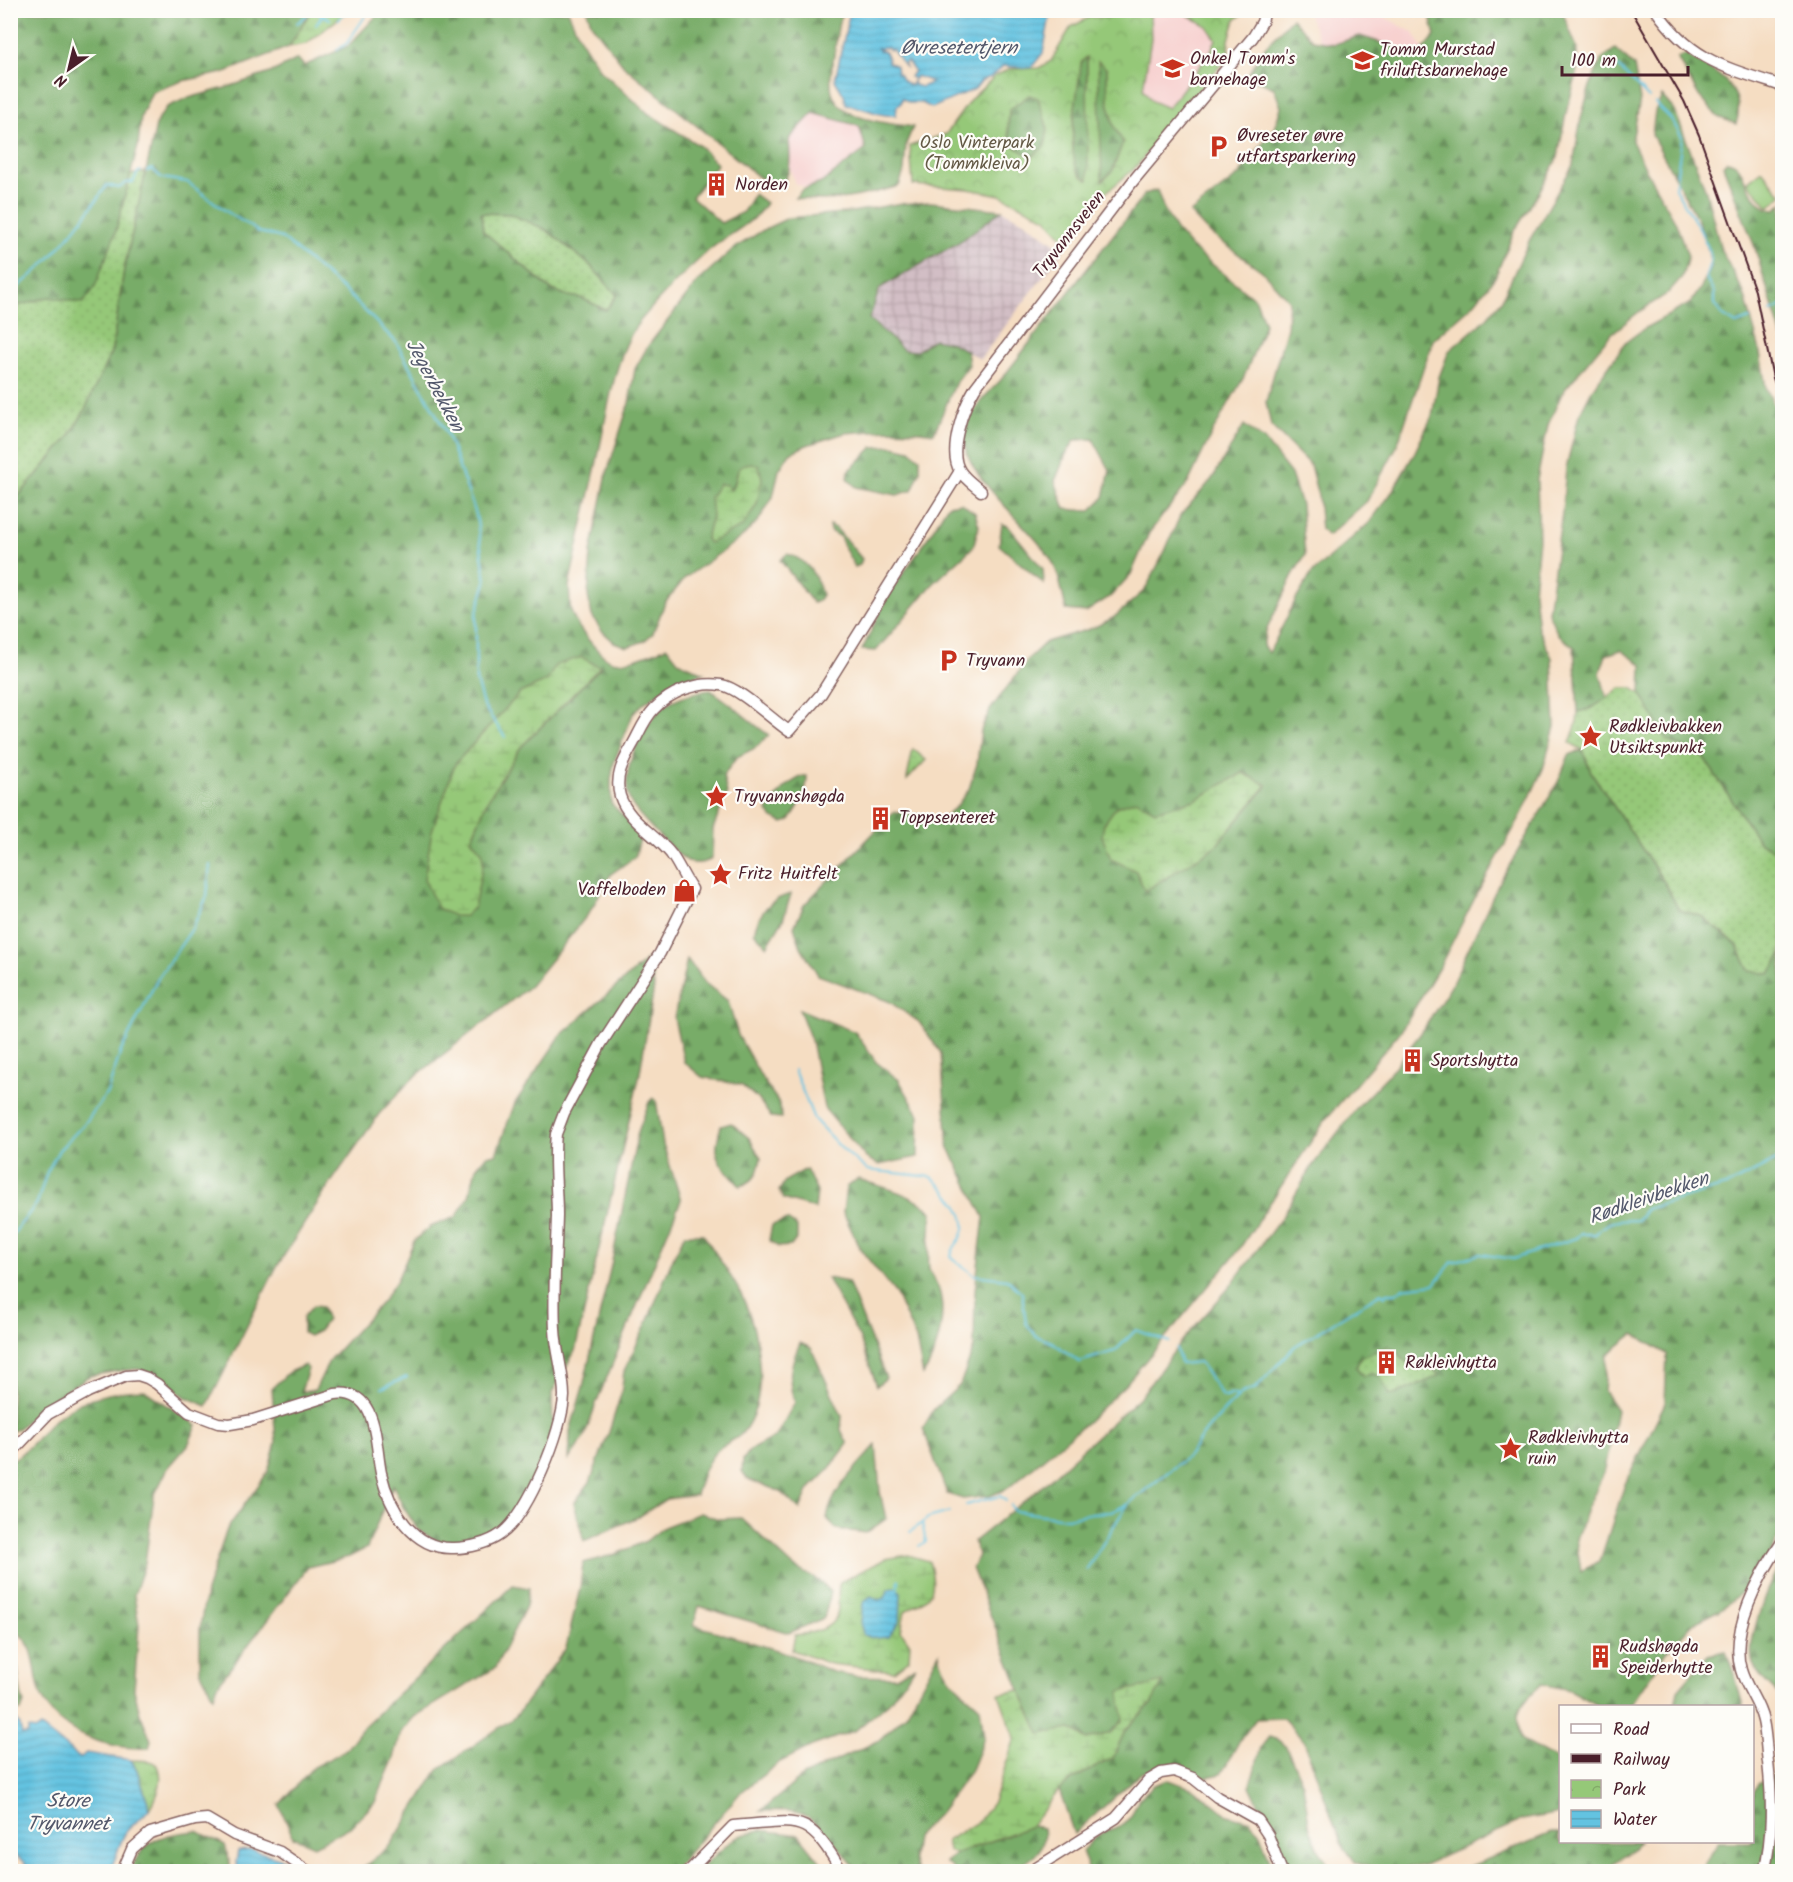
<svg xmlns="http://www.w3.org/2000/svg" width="1793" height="1882" font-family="Kalam,sans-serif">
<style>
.built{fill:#f7d0cf}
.industrial{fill:url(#industrial-grid)}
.grass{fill:url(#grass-dots);stroke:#707452;stroke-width:1.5}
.forest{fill:url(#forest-firs);stroke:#61664a;stroke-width:1.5;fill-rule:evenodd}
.wetland{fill:url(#wetland-marsh);stroke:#707452;stroke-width:1.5}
.park{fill:url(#park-crowns);stroke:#707452;stroke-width:1.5;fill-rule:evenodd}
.garden{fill:#95c878;stroke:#707452;stroke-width:1.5}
.water{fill:url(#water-rules);stroke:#567186;stroke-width:1.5;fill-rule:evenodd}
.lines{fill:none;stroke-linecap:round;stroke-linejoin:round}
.stream{stroke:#63c3e1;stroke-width:2}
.minor-casing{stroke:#866260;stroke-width:13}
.minor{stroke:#fff;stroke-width:10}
.rail{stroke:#4a1f2b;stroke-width:2}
.labels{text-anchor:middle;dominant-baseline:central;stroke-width:4.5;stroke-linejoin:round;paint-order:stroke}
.poi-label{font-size:18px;fill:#4a1f2b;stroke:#fdfcf7;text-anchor:start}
.park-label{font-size:18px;fill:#645a46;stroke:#fdfcf7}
.street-label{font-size:18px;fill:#4a1f2b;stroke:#fdfcf7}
.water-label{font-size:20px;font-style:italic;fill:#53586b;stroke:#fdfcf7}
</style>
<defs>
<pattern id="industrial-grid" width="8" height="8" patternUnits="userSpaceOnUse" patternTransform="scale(1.5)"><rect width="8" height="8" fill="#d2bec5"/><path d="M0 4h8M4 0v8" fill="none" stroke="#b6a3a9"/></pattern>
<pattern id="grass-dots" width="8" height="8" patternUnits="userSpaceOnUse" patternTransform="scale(1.5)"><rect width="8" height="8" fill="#95c878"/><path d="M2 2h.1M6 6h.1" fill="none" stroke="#82ab68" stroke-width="1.8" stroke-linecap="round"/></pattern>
<pattern id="forest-firs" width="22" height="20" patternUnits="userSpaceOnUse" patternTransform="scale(1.5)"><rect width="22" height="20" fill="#78ac68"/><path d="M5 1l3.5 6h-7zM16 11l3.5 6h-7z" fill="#648b56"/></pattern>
<pattern id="wetland-marsh" width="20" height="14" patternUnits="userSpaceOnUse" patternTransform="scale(1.5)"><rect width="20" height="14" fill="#95c878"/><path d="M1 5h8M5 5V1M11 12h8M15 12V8" fill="none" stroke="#82ab68"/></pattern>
<pattern id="park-crowns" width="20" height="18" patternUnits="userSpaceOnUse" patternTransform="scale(1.5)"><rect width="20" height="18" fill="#95c878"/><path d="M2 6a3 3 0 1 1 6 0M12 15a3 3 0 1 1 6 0" fill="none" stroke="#82ab68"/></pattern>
<pattern id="water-rules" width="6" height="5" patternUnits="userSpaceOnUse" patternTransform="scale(1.5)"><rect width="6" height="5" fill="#63c3e1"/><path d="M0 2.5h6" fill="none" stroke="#57a7c1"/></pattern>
</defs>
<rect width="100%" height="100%" fill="#fdfcf7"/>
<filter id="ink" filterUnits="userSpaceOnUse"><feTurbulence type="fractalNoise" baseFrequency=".0167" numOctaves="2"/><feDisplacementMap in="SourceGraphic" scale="12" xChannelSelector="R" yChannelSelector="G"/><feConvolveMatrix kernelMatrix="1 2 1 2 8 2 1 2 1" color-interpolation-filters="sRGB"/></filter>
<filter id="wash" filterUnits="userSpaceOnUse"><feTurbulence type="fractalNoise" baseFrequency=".008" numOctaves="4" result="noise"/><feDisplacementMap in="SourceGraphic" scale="24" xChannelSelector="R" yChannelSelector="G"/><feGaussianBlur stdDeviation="1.35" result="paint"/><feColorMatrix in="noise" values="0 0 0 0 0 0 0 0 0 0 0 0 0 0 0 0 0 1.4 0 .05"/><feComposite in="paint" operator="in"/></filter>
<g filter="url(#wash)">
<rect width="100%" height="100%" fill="#f5ddc2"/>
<path class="built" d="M1150,11H1186V14L1207,26L1216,39L1210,53L1168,108L1152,101L1143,89L1151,39Z
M1307,11H1374L1414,33L1427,55L1334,76Z
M813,113L859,126L866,148L821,183L809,188L795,184L790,168L789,139Z"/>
<path class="industrial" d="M1002,210L1024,221L1064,250L980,359L952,343L934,339L917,351L904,350L869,320L880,288L959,242Z"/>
<path class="grass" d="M146,172L124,270L112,350L84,412L69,437L11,505V308L48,297L115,234L130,175Z
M481,213L510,214L545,229L590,265L617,295L606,310L581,298L568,296L550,289L483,231Z
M1620,688H1632L1641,694L1668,741L1703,756L1760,843L1782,855V954L1770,974L1749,971L1737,945L1701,916L1679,910L1664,882L1591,772L1583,750L1570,743L1577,723L1578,712L1592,708Z
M913,749L926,760L907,780V778Z
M1388,1346L1397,1351L1407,1363L1428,1358L1439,1377L1394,1395L1389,1394L1379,1376L1372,1374L1363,1376L1356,1367L1361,1357Z"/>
<path class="forest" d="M11,11H311L289,47L223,73L182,81L152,92L141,117L138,146L115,234L94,289L83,303L48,297L11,308Z
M381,11H568L580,38L600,70L649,114L700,146L717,164L692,197L721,223L743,212L754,194L766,203C753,225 726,235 707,252C684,273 660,297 640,321C614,353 606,421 597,461C588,502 578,544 569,586C570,594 569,606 572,614C576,626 600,657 612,661C625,665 654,652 667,647L678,661L704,673L674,683L645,702L633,714L614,762L611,780V803L641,836L635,857L611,874L589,913L530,986L411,1080L379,1114L325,1191L276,1268L207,1406L186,1397L153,1374L138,1369L118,1371L89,1376L39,1408L19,1428L11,1432V505L69,437L84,412L112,350L124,270L157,121L167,107L185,99L225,88L270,73L298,59L304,66L348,46ZM481,213L510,214L545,229L590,265L617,295L606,310L581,298L568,296L550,289L483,231ZM556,665L600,668L520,748L487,801L471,840L482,852L483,864L474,907L455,764L520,693L547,681Z
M587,11H843C836,25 837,40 834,55C832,67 829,80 832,92C840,121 889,123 913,127L906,144L904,171L899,186C865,196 831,204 795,198L802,190L821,183L866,149L859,126L813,113L789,139C790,157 793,175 778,187L759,177L624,66L592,25Z
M1429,11H1562L1577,48V74L1566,113L1558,157L1539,192L1514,232L1495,277L1473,305L1433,340L1397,446L1367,501L1328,536L1321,530L1318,496L1310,465L1271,426L1266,402L1287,327L1289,301L1262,271L1208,232L1190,213L1239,175L1275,127L1281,107L1274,88L1247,76L1266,46L1292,18L1312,40L1334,44L1360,36L1419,55L1435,36Z
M1615,49L1634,66L1640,100L1632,141L1647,172L1675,221L1688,256L1682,277L1667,294L1640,311L1610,335L1562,393L1548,425L1537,480L1539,539L1534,592L1538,629L1552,658L1555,727L1543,769L1522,814L1476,896L1440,966L1400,1032L1326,1119L1238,1251L1125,1385L1085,1424L1044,1458L1008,1488L990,1496L963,1499L947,1494L923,1428L934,1409L960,1385L974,1347L975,1290L984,1217L948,1146L941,1053L919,1022L888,1001L818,975L801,947L794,927L804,905L894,812L942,818L956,807L969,789L977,764L981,730L990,710L1029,658L1046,642L1093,628L1113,618L1145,590L1165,551L1180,516L1212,479L1244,425L1265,441L1291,474L1301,505L1305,555L1293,575L1266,631L1263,646L1269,653L1295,601L1312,573L1369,523L1390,495L1413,456L1432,416L1439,377L1449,351L1487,318L1501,301L1529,241L1573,165L1581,118L1590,86L1601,60ZM1243,773L1267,786L1215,847L1145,890L1136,871V801L1155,811L1195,800Z
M1685,55C1712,70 1748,86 1736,124L1718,117L1699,96L1677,58Z
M1087,56L1089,180C1082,177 1078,175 1076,167C1067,141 1078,91 1081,63Z
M1098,60L1107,69L1108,100L1114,126L1123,142L1112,172L1101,181Z
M1029,95L1038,97L1048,129L1045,146L1032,157C1006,145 1008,137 1009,110Z
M1662,96L1675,111L1706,191L1721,250L1744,293L1759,347L1766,388L1782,422V855L1760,843L1703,756L1668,741L1641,694L1642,665L1621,650L1606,655L1600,673L1607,698L1592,708L1578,712L1574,647L1558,635L1548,612L1562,513L1566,468L1579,415L1593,388L1626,342L1645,328L1691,303L1702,286L1711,266L1707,246L1697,218L1652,135L1655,111Z
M1727,161C1741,163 1742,175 1747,186C1752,194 1759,202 1766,208L1776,209L1782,203V338L1754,245L1723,166Z
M1157,190L1163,207L1176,230L1191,247L1256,300L1265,324L1244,377L1213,431L1188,483L1149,533L1131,574L1111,596L1086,612L1066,610C1063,595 1060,579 1054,565C1036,528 957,474 965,433C969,411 985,396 1000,381L1145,194ZM1093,439L1110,470L1104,497L1090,511L1065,509L1055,481L1066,454L1075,440Z
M931,202L1002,210L959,242L880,288L869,319L904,350L917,351L934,339L952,343L967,351L969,365L956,382L934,433L920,431L888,430L845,433L807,445L790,453L779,470L773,497L759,520L743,536L716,556L685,578L665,603L653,633L644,641L627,647L614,642L601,630L592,616L588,596L591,552L607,473L629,403L635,369L648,346L699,280L733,249L765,229L788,218L852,212L896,204ZM738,470L743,526L720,536L706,539L712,516L734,487Z
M893,446L910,450L920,458V472L912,490L897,495L856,487L847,478L849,471L873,447Z
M961,503L975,513L979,526L973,547L932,585L876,651L862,650L890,592L922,547L948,505Z
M1002,524L1008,526L1043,569L1044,584L999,545Z
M829,525L836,528L862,559L860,565L855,567L847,553L840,537L830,531Z
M787,554C807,559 817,576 822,595L818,601L813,603L780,560Z
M710,690C732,703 748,721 769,735L755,748L737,757L723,776L727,793L713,829L712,859C706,862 697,865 690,862C680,859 637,814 631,803C616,775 645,717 670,702C683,695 696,692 710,690Z
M1582,750L1591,772L1664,882L1679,910L1701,916L1737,945L1749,971L1770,974L1782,954V1534L1752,1584L1720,1610L1692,1624L1667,1652L1630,1706H1599L1570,1690L1542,1684C1522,1702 1513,1711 1520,1739L1560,1762V1813L1522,1820L1422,1866L1381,1870L1356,1863L1341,1843L1304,1741L1283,1718L1256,1719L1240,1740L1221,1774L1198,1779L1183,1771L1163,1765L1141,1773L1074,1834L1059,1790L1073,1779L1113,1758L1125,1730L1151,1704L1123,1708V1720L1111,1733L1087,1739L1071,1729L1040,1735L1020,1690L972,1568L978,1555L974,1541L1039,1489L1141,1396L1181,1342L1228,1289L1282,1217L1313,1165L1358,1106L1389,1074L1421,1033L1450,988L1498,885L1558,782L1569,755ZM1634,1334L1667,1354L1665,1403L1625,1484L1600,1561L1581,1571L1576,1539L1587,1509L1605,1470L1617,1410L1604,1391L1607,1355ZM1388,1346L1397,1351L1407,1363L1428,1359L1439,1376L1394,1395L1389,1394L1380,1376L1372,1374L1363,1376L1356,1367L1361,1357Z
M803,776H807C807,794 799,807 789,821L783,823L773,818L767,811C777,794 786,784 803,776Z
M791,894L783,920L767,946L754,932C760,911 770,899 791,894Z
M650,957L654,987L639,1078L575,1351L552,1393L553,1433L529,1488L510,1518L487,1538L441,1543L419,1531L403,1507L393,1485L367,1548L349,1557L308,1567L219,1683L213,1696L200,1670V1628L206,1592L227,1529L268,1472L276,1443L272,1388L289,1372L305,1365L308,1369L301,1392L315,1390L330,1359L383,1301L397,1280L414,1241L430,1227L456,1217L469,1196L476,1168L486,1156L496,1154L515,1103L561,1035Z
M687,959L705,983L728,1001L738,1035L763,1080L780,1104L781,1118L771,1117L759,1100L741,1085L702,1077L684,1062L674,1018Z
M799,1009L855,1032L876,1062L899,1080L919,1115L918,1157L879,1165L866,1158L824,1108L811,1040Z
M653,1098L656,1100L663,1144L681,1200L597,1401L584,1438L569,1459L570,1431L583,1387L612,1261L638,1132L649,1102Z
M731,1123L749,1138L761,1158C758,1173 756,1181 740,1186C718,1161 711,1160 721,1126Z
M806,1169L817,1192L815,1209L783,1199L779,1191L785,1181Z
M858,1179C883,1188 913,1193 932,1212C931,1230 927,1251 929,1269C930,1276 937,1282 939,1290C947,1314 937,1355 923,1375L916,1339L896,1294L861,1250L843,1212L846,1187Z
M787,1220L797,1227V1238L791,1246L778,1247L769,1240L772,1225Z
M685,1234H703C715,1253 729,1272 740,1292C759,1329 771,1397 743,1432C738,1439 728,1442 721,1447C706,1459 701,1478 696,1495L666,1499L640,1516L584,1541L574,1503L590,1482L609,1432L621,1394L624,1371L646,1325L673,1258Z
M827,1278L848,1282L886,1378L877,1386L860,1339Z
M313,1306L322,1307L327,1320L319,1331L309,1336L303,1333V1317Z
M800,1343L811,1348L842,1416L841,1430L848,1444L826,1473L808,1491L800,1509L779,1491L747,1479L742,1471L743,1460L750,1450L776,1436L795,1402C786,1380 791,1363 800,1343Z
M144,1390L197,1425L188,1445L168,1468L154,1496L145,1563L134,1595L139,1625L134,1690L140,1713L151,1740L149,1748C111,1750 59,1735 42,1697C31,1671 41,1645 11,1628V1461C26,1452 36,1439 48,1426C74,1399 108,1391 144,1390Z
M876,1445L880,1492L886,1519L866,1533L836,1529L827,1518C832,1489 857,1467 876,1445Z
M700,1513L719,1519L741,1518L794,1567L821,1582L831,1592L824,1618L789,1633L699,1606L694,1625L787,1653L833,1672L855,1676L896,1677L916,1666L889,1702L856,1730L812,1746L780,1762L740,1793L673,1871H359L391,1845L438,1770L516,1716L566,1648L580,1588L583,1563L616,1554L646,1541L664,1527Z
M1782,1560V1692L1777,1693C1768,1684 1758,1676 1753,1664C1745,1641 1770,1580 1782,1560Z
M513,1585L529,1588L526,1606L495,1668L414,1717L401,1733L394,1758L375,1802L352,1826L314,1846L293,1837L279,1805L313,1767L345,1751L364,1726Z
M11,1648C21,1664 17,1685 24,1703L21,1711L11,1710Z
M1726,1651L1736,1680L1743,1706H1675L1678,1690L1708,1655Z
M939,1653C943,1678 962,1691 980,1707L984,1738L970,1772L940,1812L916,1837L913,1858L917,1871H858C845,1855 828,1832 811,1819C798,1809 776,1810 761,1811L803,1776L878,1741L907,1713Z
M1269,1737L1278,1740L1286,1747L1303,1784L1310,1829L1320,1852L1334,1871H1290L1250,1786L1261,1747Z
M1782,1769V1871L1699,1872L1718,1842H1752L1753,1791L1758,1784Z
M1168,1780L1194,1789L1228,1815L1250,1821L1259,1832L1274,1871H1089L1082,1851L1098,1835L1124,1824L1131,1816L1139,1799L1154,1785Z
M1031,1826L1043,1828C1047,1852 1032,1857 1015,1870L1011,1871H955L945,1862L956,1854Z
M760,1830L799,1835L828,1871H697L736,1837Z
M197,1831L225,1845L230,1864V1871H129C146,1838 162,1834 197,1831Z
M1551,1833H1560V1842H1639L1630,1851L1602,1871H1459Z"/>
<path class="wetland" d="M311,11H353L346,13L306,44L289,47Z
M751,463L759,466L762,479L757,504L743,526L709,543L706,539L712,516L710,497L719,484L727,485L730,490L734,487L738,470L742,465Z
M581,657L600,667L520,748L487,801L471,839L482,852L483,864L474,907L465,916H454L438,908L424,879L432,831L455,764L520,693L547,681L556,665Z
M1243,773L1267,785L1215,847L1145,891L1136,871L1111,859L1102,836L1104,824L1116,807L1136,800L1155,811L1195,800Z
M908,1555L929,1561C937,1592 933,1597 905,1611L901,1631L910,1644L909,1659L894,1671L830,1664L792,1650L795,1635C813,1633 838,1630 838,1606C839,1597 837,1591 840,1582L885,1559Z
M1163,1682L1151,1704L1125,1730L1113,1758L1073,1779L1059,1790L1031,1826L956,1854L948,1851L946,1841L979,1821L993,1802L1015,1738L999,1694L1020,1690L1040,1734L1071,1729L1087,1739L1111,1733L1123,1720L1120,1692Z
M131,1760C137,1761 150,1759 155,1763C167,1774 157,1798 150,1809L137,1770Z"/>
<path class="park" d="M1120,11H1150L1151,39L1143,89L1152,101L1168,108L1210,53L1216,39L1207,26L1186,14V11H1247L1235,20L1229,40V55L1133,170L1098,199L1068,243L1046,218L1000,195L968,189L913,185L910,146L946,134L971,99L995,76L1009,69L1039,68L1051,61L1071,27L1090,17H1110ZM1086,57H1087L1088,180C1082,177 1078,174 1076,167C1067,138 1078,93 1081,63ZM1098,61L1107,69L1108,100L1114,126L1123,142L1112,172L1102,181ZM1029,95L1038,98L1048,129L1045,146L1032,157C1006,145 1007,137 1009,110Z"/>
<path class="garden" d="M1762,170L1782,195L1769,207L1747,182Z"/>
<path class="water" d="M850,11V10L1051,11L1043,53L1031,68L1003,66L991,77L982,80L975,89L932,108L922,103H910L902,98L901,103L897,106L896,115C879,117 863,107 846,104L844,95L835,80ZM877,47L881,49L882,47L886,48L887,47L890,50L892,49L904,66L906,67L904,64L907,61L914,71L910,77L915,79L916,76L933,82L921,87L914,85L913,81L911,86L903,81L899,74H897L896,66L888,62C888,57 885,49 880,51Z
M895,1587L901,1592L900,1621L888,1637L878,1638L863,1635L861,1623L863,1603L871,1596L878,1600L885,1598L888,1590Z
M10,1711L20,1725L22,1735L28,1734V1729L37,1730L41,1727L80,1758L86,1753L131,1760L137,1770L150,1809C144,1816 130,1826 126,1832C118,1844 117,1859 109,1871H29L24,1862L11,1852Z
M253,1850L286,1860L303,1871H237L236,1862L238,1851Z"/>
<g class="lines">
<path class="stream" d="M313,10L330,19
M336,10L337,11
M339,20L346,10
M297,23L306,16L308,10
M316,25L326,10
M337,50L347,43L368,12
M1618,67L1649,98
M1655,103L1671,119L1682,137L1675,188L1700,230L1709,250L1711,259L1706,275L1707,281L1714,293V304L1722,315L1736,324L1750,319
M147,171L152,169L162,178L187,182L226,211L259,232L282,238L346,292L396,342L447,434L476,514L486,582L476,615V680L483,705L505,737
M10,292C46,269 83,221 107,185L119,188L126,183L133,182L138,172L141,171
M1771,311L1782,306
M794,1070L814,1119L840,1147L867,1170L932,1177C945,1190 970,1212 963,1233C960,1244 953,1243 951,1257L974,1275L1007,1279L1022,1293L1026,1323L1036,1336L1054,1343L1079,1362L1115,1351L1136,1330L1169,1342
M10,1238L37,1203L47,1172L59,1150L86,1122L107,1093L121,1051L158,978L192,929L207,896L210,865
M1176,1348L1181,1364L1199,1362L1222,1396L1226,1397L1233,1394L1239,1397
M382,1388L407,1377
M966,1505L1000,1496L1006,1501
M1011,1505L1014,1511L1067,1518L1092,1513L1111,1512L1128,1504L1188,1456L1204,1433L1226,1409L1242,1393L1256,1388L1295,1346L1381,1293L1385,1296L1386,1293H1396L1402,1288L1435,1284L1452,1262L1480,1254L1513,1259L1576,1238L1581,1234H1596C1607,1219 1619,1221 1637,1220L1646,1209L1729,1185L1782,1157
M910,1532L928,1518L950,1512
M919,1546L926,1542L922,1523
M1086,1570C1101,1548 1113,1526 1128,1504
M898,1589L899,1580"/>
</g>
</g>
<g filter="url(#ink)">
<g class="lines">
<defs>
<path id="minor" d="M1656,10C1691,61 1727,68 1782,86
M981,491C974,485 965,479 960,471C947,451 964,406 975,388L1133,181L1253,37L1262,22L1265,10
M10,1454L48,1414L88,1392L126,1376L138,1375L147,1378L157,1384L189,1412L218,1423L230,1424L253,1420L335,1394C379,1388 375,1446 381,1473C389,1508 413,1550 454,1548C469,1548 489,1543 501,1534C528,1515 563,1430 564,1396C564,1374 556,1352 555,1329C553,1292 556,1253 557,1216C557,1189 553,1161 556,1134L564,1113L601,1044L660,953L692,889C684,878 679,865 671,854C655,834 628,821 620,796C614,776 624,760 633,744C639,733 645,718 654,709C670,692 698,681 721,685C740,688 771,719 789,731L821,694L960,471
M122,1872L132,1849L150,1833L195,1820L207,1819L234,1835L280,1852L309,1872
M688,1872L733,1826C797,1822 806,1809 842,1872
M1030,1872L1116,1818L1149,1780L1161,1773L1174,1771L1193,1778L1217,1797L1258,1820L1268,1835L1282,1872
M1764,1872C1773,1835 1772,1799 1768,1762C1766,1748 1766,1734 1763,1721C1759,1702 1746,1688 1741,1670C1729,1630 1760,1574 1782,1542"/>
</defs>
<use href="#minor" class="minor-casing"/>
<use href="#minor" class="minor"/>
<path class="rail" d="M1631,10L1684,101L1699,135L1755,291L1773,378L1782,405"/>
</g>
</g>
<defs>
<symbol id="school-bare" viewBox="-9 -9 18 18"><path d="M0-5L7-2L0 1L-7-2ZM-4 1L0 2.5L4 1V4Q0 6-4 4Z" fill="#c8321e" stroke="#fdfcf7" stroke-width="2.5" paint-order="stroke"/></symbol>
<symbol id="parking-bare" viewBox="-9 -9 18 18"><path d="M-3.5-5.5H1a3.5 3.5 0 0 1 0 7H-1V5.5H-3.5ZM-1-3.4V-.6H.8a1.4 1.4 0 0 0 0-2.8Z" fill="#c8321e" stroke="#fdfcf7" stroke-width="2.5" paint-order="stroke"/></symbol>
<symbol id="building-bare" viewBox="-9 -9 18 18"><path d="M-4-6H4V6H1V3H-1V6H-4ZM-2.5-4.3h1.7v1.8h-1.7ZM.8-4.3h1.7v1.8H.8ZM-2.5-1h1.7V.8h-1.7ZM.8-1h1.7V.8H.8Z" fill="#c8321e" stroke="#fdfcf7" stroke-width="2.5" paint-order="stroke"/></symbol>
<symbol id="sight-bare" viewBox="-9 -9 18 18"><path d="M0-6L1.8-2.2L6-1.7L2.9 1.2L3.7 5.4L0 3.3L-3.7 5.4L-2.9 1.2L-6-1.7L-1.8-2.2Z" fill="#c8321e" stroke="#fdfcf7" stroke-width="2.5" paint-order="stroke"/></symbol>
<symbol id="shop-bare" viewBox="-9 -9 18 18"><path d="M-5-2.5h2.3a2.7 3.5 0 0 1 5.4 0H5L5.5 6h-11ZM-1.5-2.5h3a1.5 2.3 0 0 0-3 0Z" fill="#c8321e" stroke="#fdfcf7" stroke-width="2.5" paint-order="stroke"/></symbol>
</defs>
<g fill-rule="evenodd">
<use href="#school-bare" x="1346" y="44" width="33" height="33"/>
<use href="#school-bare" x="1156" y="52" width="33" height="33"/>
<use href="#parking-bare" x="1202" y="130" width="33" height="33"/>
<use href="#building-bare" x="700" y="168" width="33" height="33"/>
<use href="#parking-bare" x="932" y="644" width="33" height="33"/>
<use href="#sight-bare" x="1574" y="720" width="33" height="33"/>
<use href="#sight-bare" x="700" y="780" width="33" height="33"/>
<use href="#building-bare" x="864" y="802" width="33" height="33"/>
<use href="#sight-bare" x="704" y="858" width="33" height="33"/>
<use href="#shop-bare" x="668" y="874" width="33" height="33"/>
<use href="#building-bare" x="1396" y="1044" width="33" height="33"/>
<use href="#building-bare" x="1370" y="1346" width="33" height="33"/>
<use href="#sight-bare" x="1494" y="1432" width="33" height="33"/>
<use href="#building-bare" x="1584" y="1640" width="33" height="33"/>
</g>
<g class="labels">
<g class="poi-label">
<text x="1380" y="50">Tomm Murstad<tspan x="1380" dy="21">friluftsbarnehage</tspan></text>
<text x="1190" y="59">Onkel Tomm's<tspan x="1190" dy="21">barnehage</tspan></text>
<text x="1237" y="136">Øvreseter øvre<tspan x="1237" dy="21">utfartsparkering</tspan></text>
<text x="735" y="185">Norden</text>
<text x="966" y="661">Tryvann</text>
<text x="1609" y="727">Rødkleivbakken<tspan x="1609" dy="21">Utsiktspunkt</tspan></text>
<text x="734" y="797">Tryvannshøgda</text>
<text x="899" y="818">Toppsenteret</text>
<text x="738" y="874">Fritz Huitfelt</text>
<text x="666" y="890" text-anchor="end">Vaffelboden</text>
<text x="1431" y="1061">Sportshytta</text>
<text x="1405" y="1363">Røkleivhytta</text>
<text x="1528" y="1438">Rødkleivhytta<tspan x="1528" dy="21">ruin</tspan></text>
<text x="1619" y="1647">Rudshøgda<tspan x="1619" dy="21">Speiderhytte</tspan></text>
</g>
<g class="park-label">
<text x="977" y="143">Oslo Vinterpark<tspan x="977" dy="21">(Tommkleiva)</tspan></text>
</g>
<g class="street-label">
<text transform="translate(1070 235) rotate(-52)">Tryvannsveien</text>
</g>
<g class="water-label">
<text x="959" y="49">Øvresetertjern</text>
<text transform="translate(434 386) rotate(62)">Jegerbekken</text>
<text transform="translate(1649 1199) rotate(-19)">Rødkleivbekken</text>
<text x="68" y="1802">Store<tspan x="68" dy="23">Tryvannet</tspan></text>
</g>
</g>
<rect width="1793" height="1882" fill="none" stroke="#fdfcf7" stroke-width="36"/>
<rect x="1559" y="1705" width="195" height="138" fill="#fdfcf7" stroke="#b5a4a5" stroke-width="1.5"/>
<rect x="1571" y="1724" width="30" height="9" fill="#ffffff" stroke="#b5a4a5" stroke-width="1.5"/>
<text x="1613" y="1735" font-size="18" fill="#4a1f2b">Road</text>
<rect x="1571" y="1754" width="30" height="9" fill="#4a1f2b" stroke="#b5a4a5" stroke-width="1.5"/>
<text x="1613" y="1765" font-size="18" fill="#4a1f2b">Railway</text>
<rect x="1571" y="1780" width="30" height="18" fill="url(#park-crowns)" stroke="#b5a4a5" stroke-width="1.5"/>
<text x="1613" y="1795" font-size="18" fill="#4a1f2b">Park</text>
<rect x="1571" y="1810" width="30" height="18" fill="url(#water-rules)" stroke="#b5a4a5" stroke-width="1.5"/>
<text x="1613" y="1825" font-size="18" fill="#4a1f2b">Water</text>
<g transform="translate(69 69) rotate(214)" stroke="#fdfcf7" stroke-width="4.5" paint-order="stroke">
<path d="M0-4.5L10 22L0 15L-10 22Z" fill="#4a1f2b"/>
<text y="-9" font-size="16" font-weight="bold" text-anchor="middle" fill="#4a1f2b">N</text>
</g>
<path d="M1562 66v9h126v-9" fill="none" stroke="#4a1f2b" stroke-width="3"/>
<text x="1571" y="66" font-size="18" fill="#4a1f2b" stroke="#fdfcf7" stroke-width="4.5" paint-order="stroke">100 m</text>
</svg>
